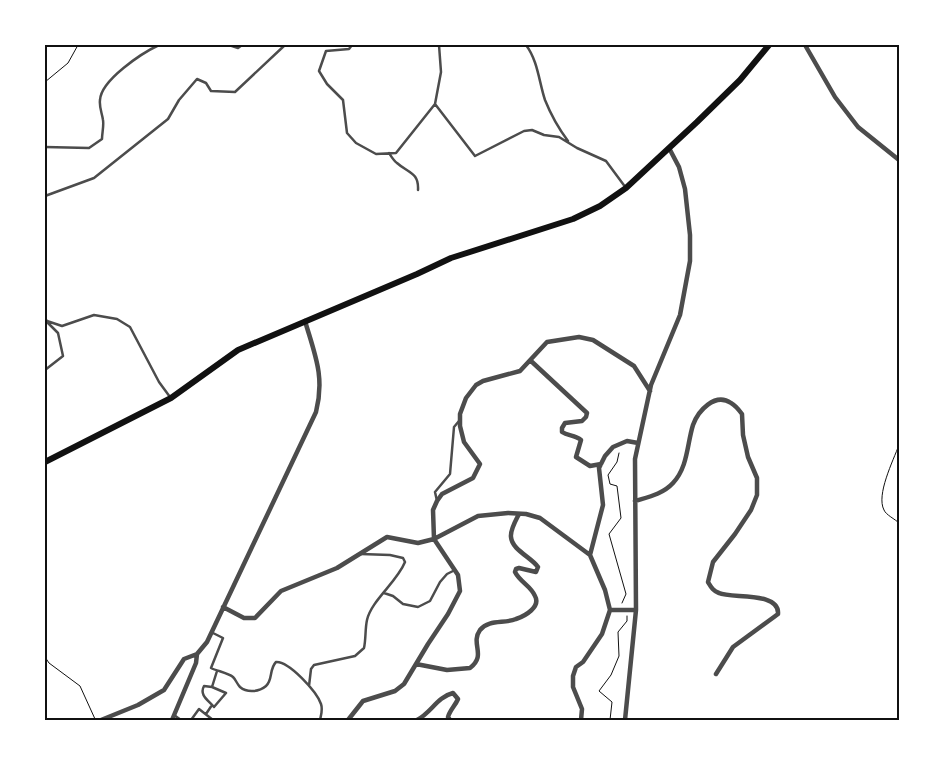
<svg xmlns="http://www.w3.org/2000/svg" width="944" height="765" font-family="Helvetica,sans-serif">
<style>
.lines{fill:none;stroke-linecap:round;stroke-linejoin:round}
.path{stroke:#111;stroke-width:1}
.service{stroke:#4c4c4c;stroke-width:2.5}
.minor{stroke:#4c4c4c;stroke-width:4.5}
.secondary{stroke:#111;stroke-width:6}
.neatline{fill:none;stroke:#111;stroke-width:2}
</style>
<rect width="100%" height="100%" fill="#fff"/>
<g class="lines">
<path class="path" d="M45,82L68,63L78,45
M899,445C893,461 876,495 884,510C886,515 895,519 899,523
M619,453L617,462L608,475L610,484L617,486L621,518L609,534L626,594L622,603
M45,657L49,663L80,686L95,719
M610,720L612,702L599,691L611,675L619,656L618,632L627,621V616"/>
<path class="service" d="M229,45L238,48L242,45
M352,45L349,49L326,51L319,71L327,84L343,100L347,133L356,143L376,154L396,153L435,104L441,72L439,45
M526,45C538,61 539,82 545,100C551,115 559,129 568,141
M435,104L475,156L524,131L532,130L544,135L559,137L577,148L606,161L626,188
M45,147L89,148L102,139C102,133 104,126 103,120C102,113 99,107 100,100C101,80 142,53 159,45
M389,153C391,156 394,161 397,163C408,173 419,172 418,190
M45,196L94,178L168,119L179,100L197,79L206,83L211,91L235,92L285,45
M45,319L47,321L62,326L94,315L117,319L130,327L159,382L170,397
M45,370L63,356L58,333L48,323
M437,501L435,492L450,474L454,427L459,421
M384,593L393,596L403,604L418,607L430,601L440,582L447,574L455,570
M213,633L223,638L211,668C217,671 228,673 233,677C236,680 237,684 240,687C247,693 259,692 266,686C273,680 269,669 276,662C289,661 317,692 321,704C323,710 321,715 320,720
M309,686L311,669L314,665L355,656L364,648C366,639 365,629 367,620C371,601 397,582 405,562L403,558L390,555L361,554
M212,687L204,686C199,695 208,700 214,707L226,693L212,687L217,671
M206,714L212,705
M174,715L181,720
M191,720L199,709L213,720"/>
<path class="minor" d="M805,45L835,97L858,127L899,160
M531,361L587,413L586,417L582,421L565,423L562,428V432C568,436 575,435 581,440L576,457L590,466L601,464
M635,501C648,497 663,494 673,483C688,467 687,444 693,425C698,411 715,392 731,403C735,405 739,410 742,414L743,435L748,457L757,478V495L751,510L735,534L713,562L708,582C711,587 713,591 719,593C731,599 780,591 778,614L774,617L733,647L716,674
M590,555L603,505L599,468L605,456L613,447L627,441L638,443
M223,607L244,618H255L281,591L337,568L387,537L418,543L434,539L478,516L508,513L526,514L540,518L590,555L605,590L610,610L602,634L583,662L576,667L573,676V687L582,709L581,720
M610,610H636
M416,664L447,670L470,668C487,655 470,644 480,630C489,619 504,624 516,619C525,616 541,607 535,596C531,586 520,582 515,572L516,569L519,568L536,572L538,567C531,557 512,550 511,537C510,530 516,520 519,514
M101,720L138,705L164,690L184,659L197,654L207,642L316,412C325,377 315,355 305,321
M172,720L196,663L197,654
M348,720L363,701L395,691L404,684L428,644L448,614L460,591L458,575L434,539L433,510L437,501L442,494L473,478L480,464L464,442L460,426V414L466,398L476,385L483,381L520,371L547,342L579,337L593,340L634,366L650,391
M417,720C431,713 437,697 453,693L458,699C455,706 450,710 448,717L450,720
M625,720L636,610L635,459L651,385L680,315L690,261V235L685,189L679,167L669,148"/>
<path class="secondary" d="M45,462L171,398L238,350L417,274L451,258L573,219L600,206L626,188L697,122L740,80L769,45"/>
</g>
<rect width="944" height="765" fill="none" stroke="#ffffff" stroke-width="92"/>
<rect x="46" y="46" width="852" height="673" class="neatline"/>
</svg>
